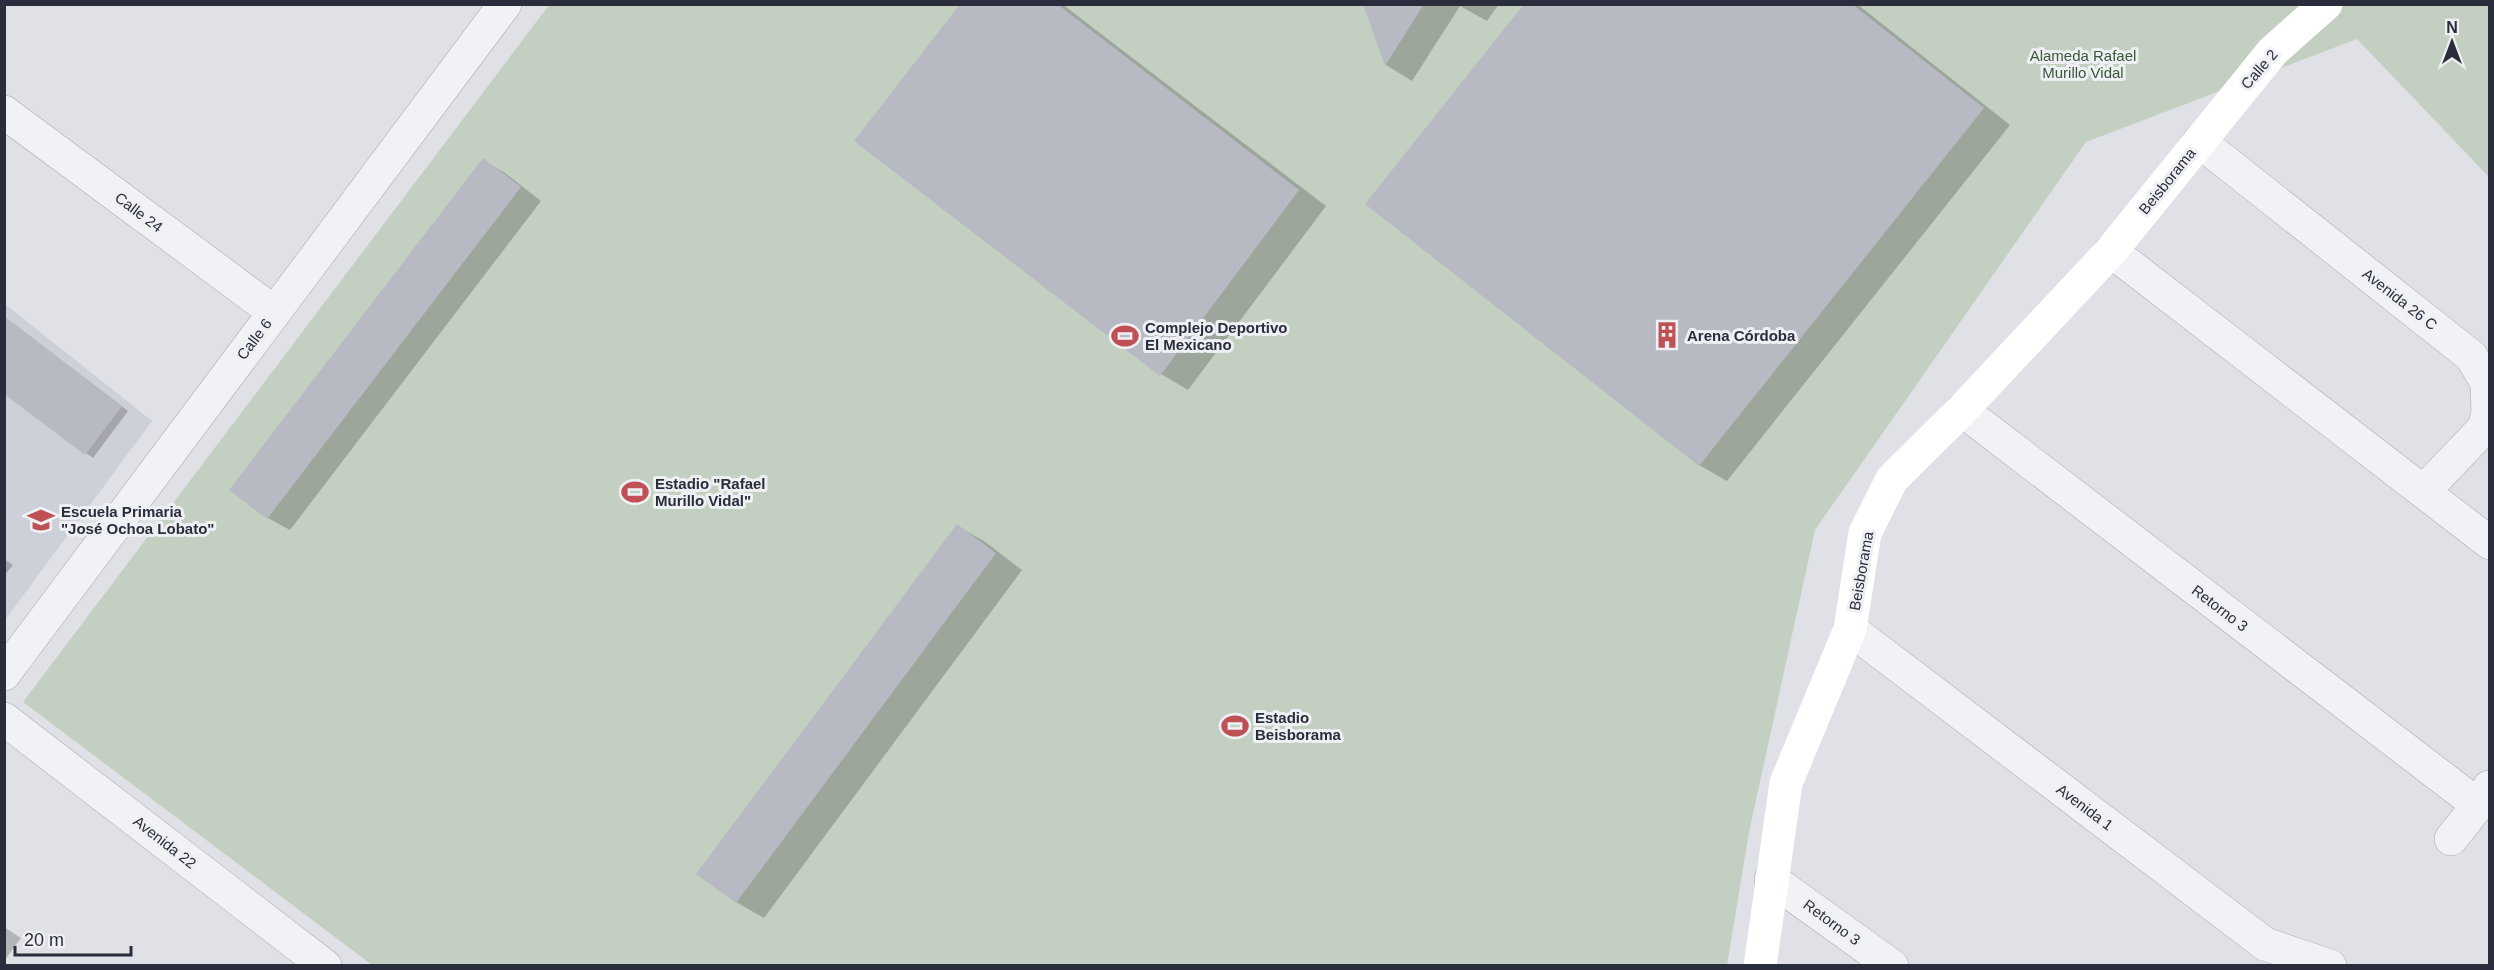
<svg xmlns="http://www.w3.org/2000/svg" width="2494" height="970" font-family="Arial,sans-serif">
<style>
.built{fill:#cdd0d8}
.green{fill:#c3d0c1}
.shadow{fill:#0003}
.building{fill:#b7bac3}
.lines{fill:none;stroke-linecap:round;stroke-linejoin:round}
.street-casing{stroke:#a5a8b0;stroke-width:34}
.street{stroke:#f1f2f5;stroke-width:33}
.secondary{stroke:#fff;stroke-width:33}
.labels{text-anchor:middle;dominant-baseline:central;stroke-width:6;stroke-linejoin:round;paint-order:stroke}
.park-label{font-size:15px;fill:#3a5638;stroke:#eef0f4}
.street-label{font-size:15px;fill:#2a2e3c;stroke:#eef0f4}
.poi-label{font-size:15px;font-weight:bold;fill:#2a2e3c;stroke:#eef0f4;text-anchor:start}
</style>
<rect width="100%" height="100%" fill="#dfe1e7"/>
<path class="built" d="M5,304L152,421L5,620Z"/>
<path class="green" d="M549,5H2489V177L2357,39L2086,142L1815,530L1749,832L1727,965H372L23,702Z"/>
<path class="shadow" d="M962,4H1062L1326,206L1188,390L1161,374Z
M1364,4H1499L1487,21L1460,6L1412,81L1386,65Z
M1526,4H1857L2010,125L1727,481L1699,465Z
M483,160L505,173L541,201L290,530L268,518L231,490Z
M4,317L128,411L93,458L86,453Z
M957,526L984,541L1022,570L764,918L736,902Z
M4,559L13,565L4,576Z
M4,927L21,938L4,961Z"/>
<path class="building" d="M960,4H1057L1299,190L1160,376L854,141Z
M1363,4H1424L1385,66Z
M1524,4H1852L1984,108L1699,466L1365,204Z
M483,158L521,187L267,519L229,490Z
M4,316L122,406L85,455L4,394Z
M957,524L996,553L736,903L696,874Z"/>
<g class="lines">
<defs>
<path id="street" d="M4,112L274,312
M2199,141L2471,356L2487,383L2488,413L2484,428L2424,491
M2111,251L2490,543
M1962,410L2478,805
M1850,629L2265,944L2330,966
M4,674L505,4
M4,719L325,966
M2451,839L2478,805L2489,787
M1771,879L1892,966"/>
</defs>
<use href="#street" class="street-casing"/>
<use href="#street" class="street"/>
<path class="secondary" d="M1760,966L1786,783L1850,629L1865,533L1892,479L1962,410L2111,251L2273,51L2326,4"/>
</g>
<defs>
<symbol id="building-bare" viewBox="-9 -9 18 18"><path d="M-4-6H4V6H1V3H-1V6H-4ZM-2.5-4.3h1.7v1.8h-1.7ZM.8-4.3h1.7v1.8H.8ZM-2.5-1h1.7V.8h-1.7ZM.8-1h1.7V.8H.8Z" fill="#bf5053" stroke="#eef0f4" stroke-width="2.5" paint-order="stroke"/></symbol>
<symbol id="stadium-bare" viewBox="-9 -9 18 18"><path d="M0-5a6.5 5 0 1 0 0 10a6.5 5 0 1 0 0-10ZM-3.5-1.8h7v3.6h-7Z" fill="#bf5053" stroke="#eef0f4" stroke-width="2.5" paint-order="stroke"/></symbol>
<symbol id="school-bare" viewBox="-9 -9 18 18"><path d="M0-5L7-2L0 1L-7-2ZM-4 1L0 2.5L4 1V4Q0 6-4 4Z" fill="#bf5053" stroke="#eef0f4" stroke-width="2.5" paint-order="stroke"/></symbol>
</defs>
<g fill-rule="evenodd">
<use href="#building-bare" x="1648" y="316" width="38" height="38"/>
<use href="#stadium-bare" x="1106" y="317" width="38" height="38"/>
<use href="#stadium-bare" x="616" y="473" width="38" height="38"/>
<use href="#school-bare" x="22" y="501" width="38" height="38"/>
<use href="#stadium-bare" x="1216" y="707" width="38" height="38"/>
</g>
<g class="labels">
<g class="park-label">
<text x="2083" y="55">Alameda Rafael<tspan x="2083" dy="17">Murillo Vidal</tspan></text>
</g>
<g class="street-label">
<text transform="translate(2259 69) rotate(-49)">Calle 2</text>
<text transform="translate(2167 181) rotate(-51)">Beisborama</text>
<text transform="translate(139 212) rotate(37)">Calle 24</text>
<text transform="translate(2400 299) rotate(38)">Avenida 26 C</text>
<text transform="translate(254 339) rotate(-53)">Calle 6</text>
<text transform="translate(1861 571) rotate(-80)">Beisborama</text>
<text transform="translate(2220 608) rotate(37)">Retorno 3</text>
<text transform="translate(2085 807) rotate(37)">Avenida 1</text>
<text transform="translate(165 842) rotate(38)">Avenida 22</text>
<text transform="translate(1832 922) rotate(36)">Retorno 3</text>
</g>
<g class="poi-label">
<text x="1145" y="327">Complejo Deportivo<tspan x="1145" dy="17">El Mexicano</tspan></text>
<text x="1687" y="335">Arena Córdoba</text>
<text x="655" y="483">Estadio "Rafael<tspan x="655" dy="17">Murillo Vidal"</tspan></text>
<text x="61" y="511">Escuela Primaria<tspan x="61" dy="17">"José Ochoa Lobato"</tspan></text>
<text x="1255" y="717">Estadio<tspan x="1255" dy="17">Beisborama</tspan></text>
</g>
</g>
<rect width="2494" height="970" fill="none" stroke="#2a2e3c" stroke-width="12"/>
<g transform="translate(2452 42)" stroke="#eef0f4" stroke-width="4.5" paint-order="stroke">
<path d="M0-4.5L10 22L0 15L-10 22Z" fill="#2a2e3c"/>
<text y="-9" font-size="16" font-weight="bold" text-anchor="middle" fill="#2a2e3c">N</text>
</g>
<path d="M15 946v9h116v-9" fill="none" stroke="#2a2e3c" stroke-width="3"/>
<text x="24" y="946" font-size="18" fill="#2a2e3c" stroke="#eef0f4" stroke-width="4.5" paint-order="stroke">20 m</text>
</svg>
